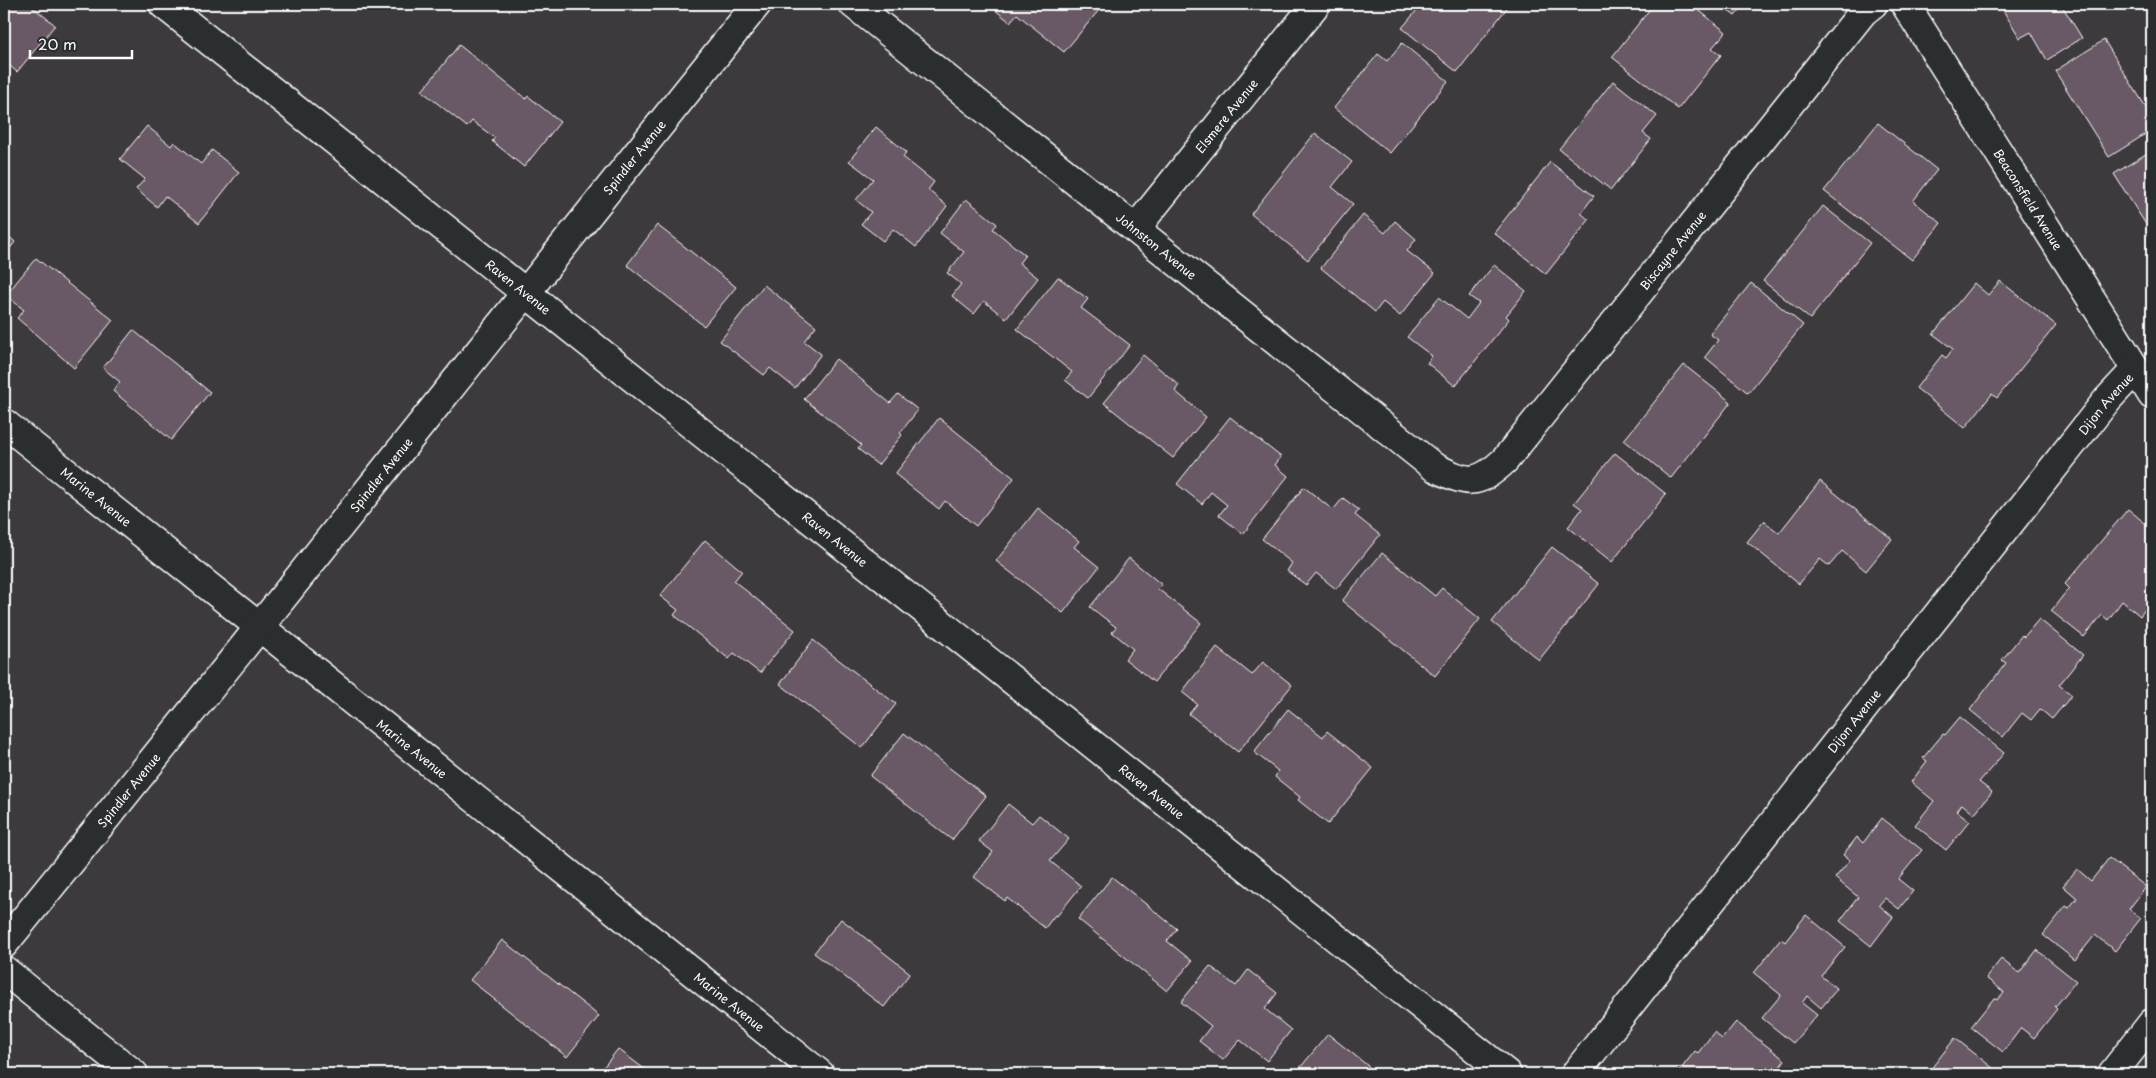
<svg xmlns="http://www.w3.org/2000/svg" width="2156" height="1078" font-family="'Playpen Sans',sans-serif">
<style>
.building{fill:#695965;stroke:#fff}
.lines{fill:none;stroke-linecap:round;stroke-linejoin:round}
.minor-casing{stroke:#fff;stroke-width:31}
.minor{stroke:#2a2d2e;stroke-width:28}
.labels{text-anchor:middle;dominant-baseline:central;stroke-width:4;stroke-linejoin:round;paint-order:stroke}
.street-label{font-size:12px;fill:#fff;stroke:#2a2d2e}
</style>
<rect width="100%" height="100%" fill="#3d3a3e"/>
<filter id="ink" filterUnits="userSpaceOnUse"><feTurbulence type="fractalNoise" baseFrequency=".02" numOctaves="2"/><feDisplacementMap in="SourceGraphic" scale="10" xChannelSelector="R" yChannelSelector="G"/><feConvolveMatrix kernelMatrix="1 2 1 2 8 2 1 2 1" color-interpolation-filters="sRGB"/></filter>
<g filter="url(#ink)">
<path class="building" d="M4,4H29L55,25L17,72L4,61Z
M988,4H1104L1064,52L1017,14L1010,22Z
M1422,4H1510L1457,72L1402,28Z
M1654,4H1691L1726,32L1712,48L1721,55L1678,109L1612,57Z
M1719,4H1745L1735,16Z
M2006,4H2061L2082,38L2047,60L2031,32L2020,38L2001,7Z
M2104,40L2152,117V130L2109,157L2055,71Z
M1402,43L1448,81L1390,153L1334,108L1378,54L1387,61Z
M459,45L526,99L528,96L560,122L524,167L492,141L495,138L472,121L467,127L422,91Z
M1613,81L1657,116L1643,133L1651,139L1611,190L1559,149Z
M1878,123L1937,170L1913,201L1941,223L1912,260L1824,191Z
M147,126L171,146L174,142L201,164L212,150L239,172L199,223L165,196L157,207L136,189L145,179L120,159Z
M876,127L906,152L903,157L934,182L928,190L947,206L916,247L893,229L883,241L861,224L871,212L856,200L873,179L849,161Z
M1315,133L1352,162L1332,187L1353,204L1308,260L1251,214Z
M2152,150V234L2114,174Z
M1550,162L1594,196L1581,213L1589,220L1546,274L1494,233Z
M966,199L997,224L993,229L1025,255L1019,263L1038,278L1006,319L984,301L974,314L952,296L961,284L947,273L964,252L940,233Z
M1823,206L1870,243L1810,319L1763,281Z
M1363,215L1385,233L1395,221L1416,239L1407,251L1435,273L1400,316L1383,302L1375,312L1321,268Z
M657,225L736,287L704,326L627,265Z
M4,232L15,242L4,256Z
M36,258L113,320L74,368L17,318L24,310L6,295Z
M1494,265L1526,291L1506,316L1509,319L1455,386L1427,363L1432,356L1407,337L1439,297L1467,319L1479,303L1469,296Z
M1058,277L1088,299L1081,308L1130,345L1088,398L1065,380L1072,372L1017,329Z
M2000,281L2056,325L1997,398L1992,394L1965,428L1916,388L1942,355L1946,358L1953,349L1933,334L1974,283L1988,295Z
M1751,283L1803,325L1748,393L1705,357L1718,340L1710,334Z
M764,285L816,326L804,341L821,354L795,388L770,368L764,375L720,341Z
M133,330L210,392L171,440L113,391L120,382L103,368Z
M1143,355L1179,385L1175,391L1206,417L1173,458L1104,403Z
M836,359L890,403L898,394L918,410L900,433L902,435L878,465L858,449L861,445L804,399Z
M1684,365L1731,402L1671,478L1624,440Z
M1230,417L1281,457L1275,465L1288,476L1243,534L1219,515L1227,505L1211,492L1202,504L1177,484Z
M939,418L1014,478L976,526L945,501L939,509L895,474Z
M1615,453L1666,494L1612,562L1568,527L1582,509L1574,503Z
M1820,481L1892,539L1866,571L1842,551L1829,566L1820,559L1799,584L1747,542L1764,521L1779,533Z
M1304,487L1333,510L1343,498L1359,510L1355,515L1380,535L1336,589L1316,573L1306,585L1287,571L1292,563L1262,539Z
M1038,508L1079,541L1074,547L1099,567L1063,613L996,561Z
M2128,509L2152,529V600L2140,616L2122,601L2108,620L2102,615L2084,637L2051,611L2069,588L2065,584Z
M705,540L742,571L734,581L795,630L760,673L734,653L729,659L674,615L678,610L660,596Z
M1552,547L1599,584L1539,660L1492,622Z
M1382,553L1435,596L1442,588L1480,619L1435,676L1342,601Z
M1129,558L1162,585L1158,589L1201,623L1154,682L1125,659L1133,649L1112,632L1116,627L1090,607Z
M2039,619L2083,655L2059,685L2072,695L2052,719L2040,709L2031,720L2022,713L2003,737L1970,710L2006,663L2002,660L2022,635L2024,637Z
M813,640L896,704L862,748L780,684Z
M1217,647L1252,675L1263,662L1292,685L1238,752L1189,714L1197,704L1182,692Z
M1288,709L1323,737L1327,731L1373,768L1328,824L1298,800L1300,797L1275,777L1278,771L1254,752Z
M1960,717L2004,753L1979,782L1992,792L1974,814L1962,804L1957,811L1970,821L1946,850L1915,825L1934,801L1911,782L1927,761L1923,758L1943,734L1945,735Z
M904,733L986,796L952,840L870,776Z
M1008,804L1032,823L1039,815L1069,839L1050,861L1081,886L1057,916L1055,915L1045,928L1007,898L1005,901L974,877L993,852L979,841Z
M1882,818L1922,850L1898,879L1913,891L1899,909L1885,898L1879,905L1893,917L1871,946L1840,921L1858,897L1835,878L1850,860L1843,855L1857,837L1863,843Z
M2109,858L2146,887L2129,909L2141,918L2115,951L2095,935L2075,960L2043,935L2066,906L2069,908L2077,898L2063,886L2077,869L2091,881Z
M1112,877L1177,929L1167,941L1192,961L1167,991L1078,919Z
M1806,915L1845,947L1821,976L1837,989L1821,1008L1807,996L1802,1003L1817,1015L1793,1043L1762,1018L1781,995L1754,973L1781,939L1785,942Z
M841,919L910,973L884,1007L814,953Z
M502,940L599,1016L567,1057L470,980Z
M2037,950L2076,981L2055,1007L2057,1009L2034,1038L2021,1028L2003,1052L1971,1027L1994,998L1997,1000L2004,992L1986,978L2001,959L2019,973Z
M1210,966L1236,986L1248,970L1277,993L1265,1009L1291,1030L1267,1061L1240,1040L1223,1060L1199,1041L1211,1026L1181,1002Z
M1736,1022L1785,1060L1775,1073L1777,1074H1677L1695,1051L1698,1053L1714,1032L1722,1039Z
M1328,1034L1378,1074H1295Z
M1955,1038L1994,1069L1990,1074H1927Z
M618,1049L651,1074H598Z"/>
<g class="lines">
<defs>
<g id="minor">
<path id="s1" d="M163,4L1507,1074"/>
<path id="s2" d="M853,4L1434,467C1467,483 1476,487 1505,460L1863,12L1873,4"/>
<path id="s3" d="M1905,4L2152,395"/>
<path id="s4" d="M1136,228L1316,4"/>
<path id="s5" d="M4,423L820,1074"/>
<path id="s6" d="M4,944C257,633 505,317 757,4"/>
<path d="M4,970L134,1074"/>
<path id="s7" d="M1575,1074L2107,400L2136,369"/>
<path d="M2112,1074L2152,1023"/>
</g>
</defs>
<use href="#minor" class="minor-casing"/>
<use href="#minor" class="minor"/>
</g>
</g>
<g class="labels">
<g class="street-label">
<text stroke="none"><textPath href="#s4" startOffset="144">Elsmere Avenue</textPath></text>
<text stroke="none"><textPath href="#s6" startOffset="1008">Spindler Avenue</textPath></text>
<text stroke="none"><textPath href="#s3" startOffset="231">Beaconsfield Avenue</textPath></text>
<text stroke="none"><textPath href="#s2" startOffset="388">Johnston Avenue</textPath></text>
<text stroke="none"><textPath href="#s2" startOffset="1091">Biscayne Avenue</textPath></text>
<text stroke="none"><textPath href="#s1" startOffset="454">Raven Avenue</textPath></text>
<text stroke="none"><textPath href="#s7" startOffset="855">Dijon Avenue</textPath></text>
<text stroke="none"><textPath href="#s6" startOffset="602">Spindler Avenue</textPath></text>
<text stroke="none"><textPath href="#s5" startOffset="118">Marine Avenue</textPath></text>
<text stroke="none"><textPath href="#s1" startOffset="859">Raven Avenue</textPath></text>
<text stroke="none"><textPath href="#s7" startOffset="450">Dijon Avenue</textPath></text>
<text stroke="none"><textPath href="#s5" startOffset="522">Marine Avenue</textPath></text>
<text stroke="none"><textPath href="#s6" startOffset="198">Spindler Avenue</textPath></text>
<text stroke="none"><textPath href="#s1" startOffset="1264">Raven Avenue</textPath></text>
<text stroke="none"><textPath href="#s5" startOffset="928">Marine Avenue</textPath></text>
</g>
</g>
<rect width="2156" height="1078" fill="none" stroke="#2a2d2e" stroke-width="20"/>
<rect x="10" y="10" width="2136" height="1058" fill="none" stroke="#fff" stroke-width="2" filter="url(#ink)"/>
<path d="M30 50v8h102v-8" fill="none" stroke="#ffffff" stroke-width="2.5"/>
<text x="38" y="50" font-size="15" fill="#ffffff" stroke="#2a2d2e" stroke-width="4" paint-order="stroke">20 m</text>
</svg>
